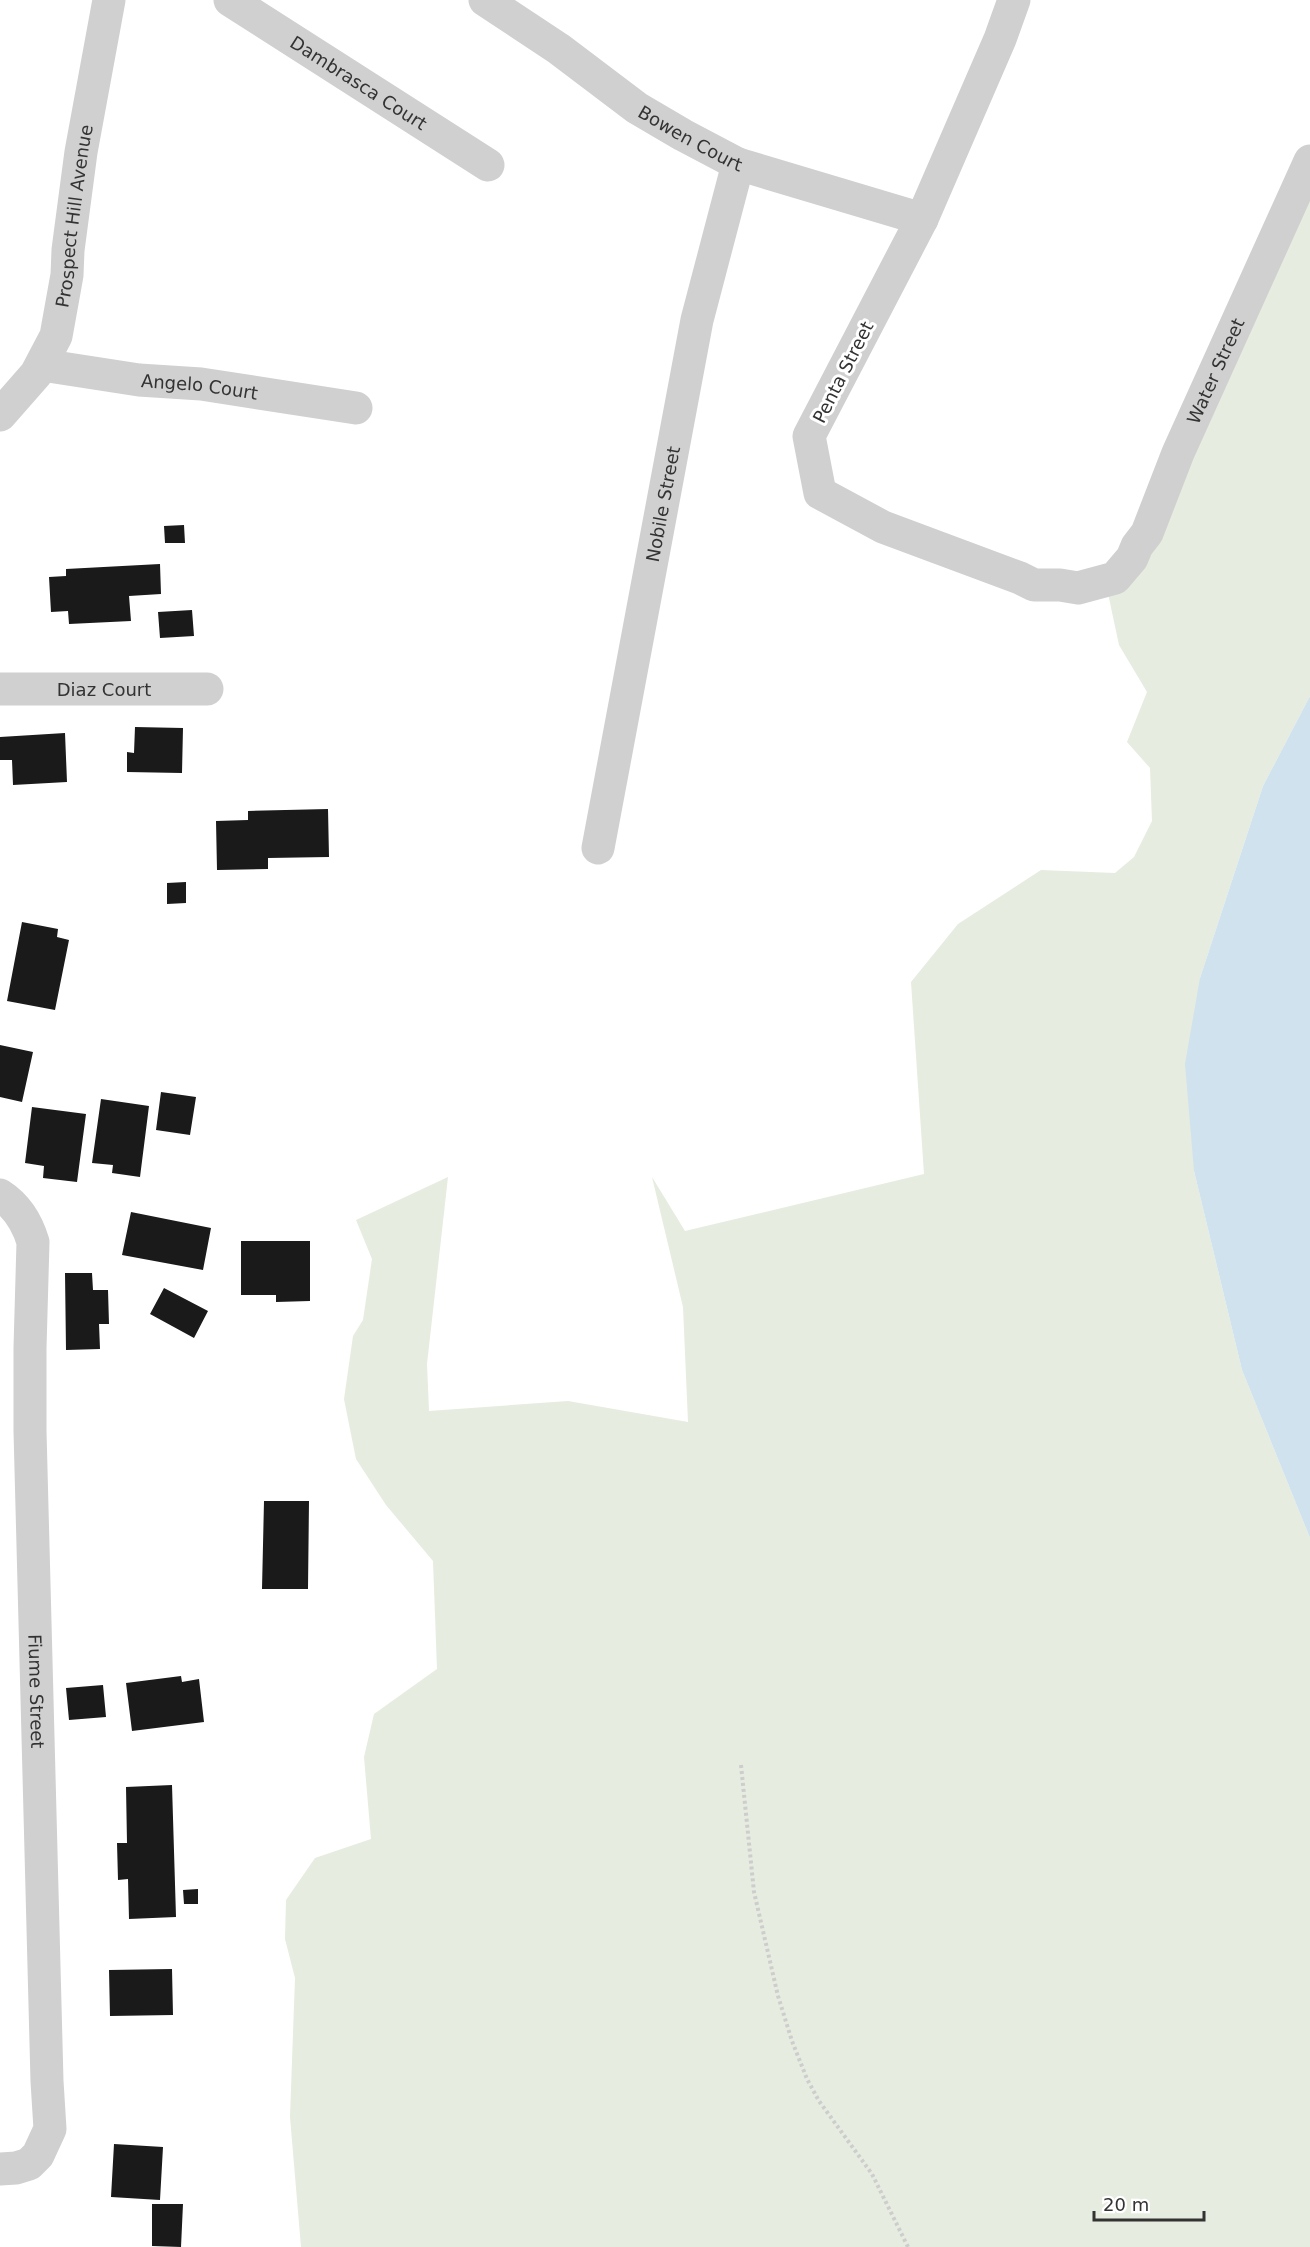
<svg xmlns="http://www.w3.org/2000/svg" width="1310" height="2247" font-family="'DejaVu Sans',sans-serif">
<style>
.green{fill:#e6ecdf}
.water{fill:#cfe2ee}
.building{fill:#1a1a1a}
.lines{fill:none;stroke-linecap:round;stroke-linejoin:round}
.path{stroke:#cdcdcd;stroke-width:4;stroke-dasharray:3 3;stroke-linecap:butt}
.minor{stroke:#d0d0d0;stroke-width:33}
.labels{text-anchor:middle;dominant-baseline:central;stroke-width:6;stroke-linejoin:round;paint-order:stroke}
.street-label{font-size:18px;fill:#333;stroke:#fff}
</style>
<rect width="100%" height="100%" fill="#fff"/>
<path class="green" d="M1310,156V696L1263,786L1200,978L1194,1171L1242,1370L1310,1538V2247H301L290,2117L295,1978L285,1939L286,1900L315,1858L371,1839L364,1757L374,1714L437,1669L433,1561L386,1505L356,1459L344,1399L353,1336L363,1320L372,1259L356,1220L448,1177L427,1364L429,1411L568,1401L688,1422L683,1307L652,1177L685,1231L924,1174L911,982L958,924L1041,870L1115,873L1134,857L1152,821L1150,768L1127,742L1147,692L1119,645L1106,584Z"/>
<path class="water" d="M1310,696V1538L1242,1370L1194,1171L1185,1064L1200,978L1263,786Z"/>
<path class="building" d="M184,525L185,543H165L164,526Z
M160,564L161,594L129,596L131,621L69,624L68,611L51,612L49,577L66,576V569Z
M192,610L194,636L160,638L158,612Z
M135,727L183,728L182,773L127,772V752L134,753Z
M65,733L67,782L13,785L12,760H0V737Z
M328,809L329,857L268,858V869L217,870L216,821L248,820V811Z
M186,882V903L167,904V883Z
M22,922L58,929L57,937L69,940L55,1010L7,1001Z
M0,1045L33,1052L22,1102L0,1097Z
M161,1092L196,1097L190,1135L156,1130Z
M101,1099L149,1106L140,1177L112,1173L113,1165L92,1163Z
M32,1107L86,1114L77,1182L43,1178L44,1166L25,1163Z
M131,1212L211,1228L203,1270L122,1255Z
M241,1241H310V1301L276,1302V1295H241Z
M65,1273H92L93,1290H108L109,1324H99L100,1349L66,1350Z
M164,1288L208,1311L194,1338L150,1314Z
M264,1501H309L308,1589H262Z
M181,1676L182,1682L199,1679L204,1722L132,1731L126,1683Z
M103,1685L106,1717L69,1720L66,1688Z
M172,1785L176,1917L129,1919L128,1879L118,1880L117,1843H127L126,1787Z
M198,1889V1904H184L183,1890Z
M172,1969L173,2015L110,2016L109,1970Z
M114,2144L163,2147L160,2200L111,2197Z
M152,2204H183L181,2247L152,2246Z"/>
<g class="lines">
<path class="path" d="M741,1765L754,1892L778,1996L792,2041L807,2079L819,2101L872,2174L908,2247"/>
<g class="minor">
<path id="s1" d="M230,0L488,165"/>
<path id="s2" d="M485,0L559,49L637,108L683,135L738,164L922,219"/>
<path id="s3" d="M1014,0L1000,39L922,219L809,436L820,493L883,527L1020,578L1034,585H1060L1078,588L1115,578L1132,558L1137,546L1147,533L1178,453L1310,161"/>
<path id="s4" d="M42,365L139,380L201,384L356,408"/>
<path id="s5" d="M0,415L36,374L56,336L67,275L68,250L81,152L109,0"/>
<path id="s6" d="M0,689H207"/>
<path id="s7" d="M598,848L697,320L738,164"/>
<path id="s8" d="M0,1195C17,1206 27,1222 33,1242L30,1348V1431L47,2081L50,2129L38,2155L29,2164L16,2168L0,2169"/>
</g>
</g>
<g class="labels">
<g class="street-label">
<text stroke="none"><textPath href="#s1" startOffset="153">Dambrasca Court</textPath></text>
<text stroke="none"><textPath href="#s2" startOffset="248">Bowen Court</textPath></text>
<text stroke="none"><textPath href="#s5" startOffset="219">Prospect Hill Avenue</textPath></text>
<text transform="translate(843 372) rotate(-63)">Penta Street</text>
<text stroke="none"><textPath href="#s3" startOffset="1088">Water Street</textPath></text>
<text stroke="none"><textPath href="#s4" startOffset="159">Angelo Court</textPath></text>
<text stroke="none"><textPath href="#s7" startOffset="350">Nobile Street</textPath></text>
<text stroke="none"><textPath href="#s6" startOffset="104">Diaz Court</textPath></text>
<text stroke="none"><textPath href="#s8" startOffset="508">Fiume Street</textPath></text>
</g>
</g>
<path d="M1094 2211v9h110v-9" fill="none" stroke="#333333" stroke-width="3"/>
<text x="1103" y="2211" font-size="18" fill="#333333" stroke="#ffffff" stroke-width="4.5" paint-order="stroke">20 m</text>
</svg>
